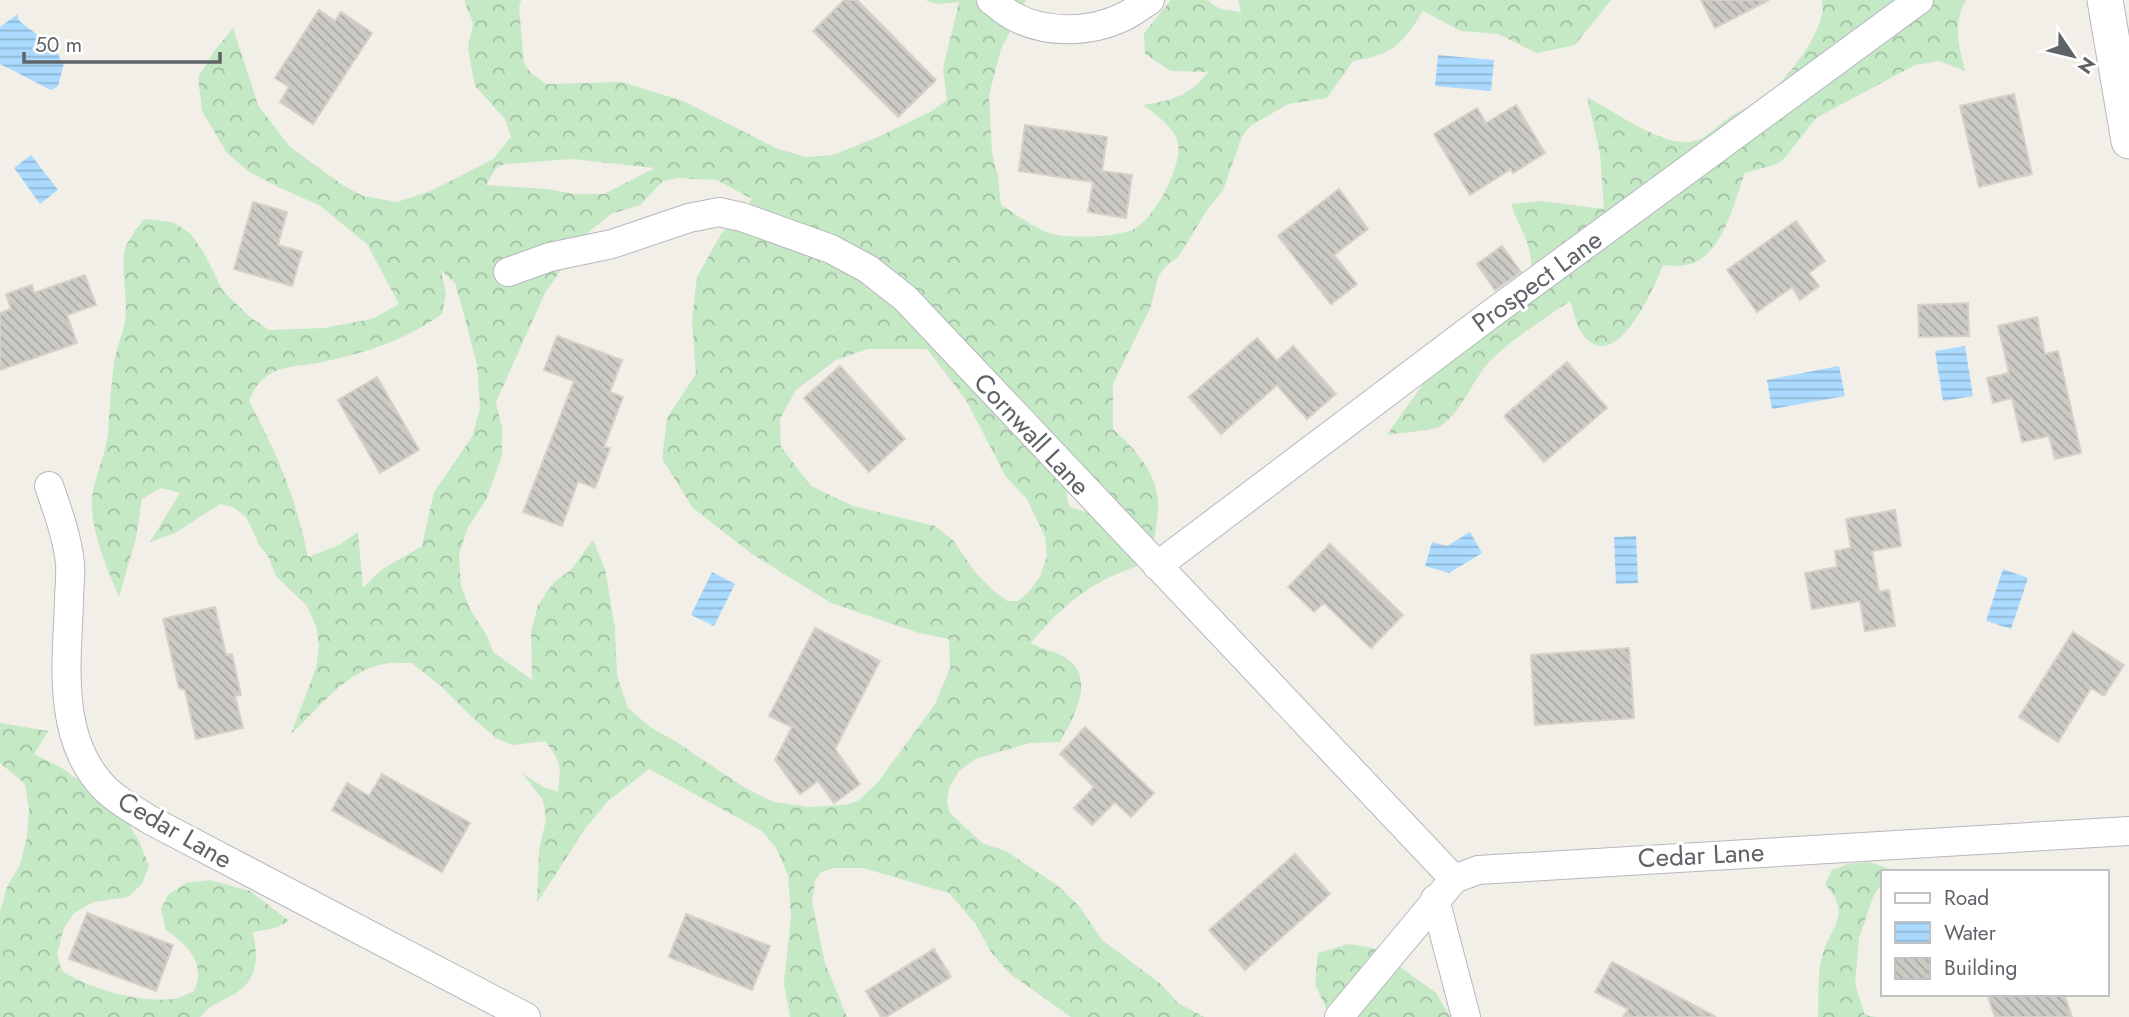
<svg xmlns="http://www.w3.org/2000/svg" width="2129" height="1017" font-family="Jost,sans-serif">
<style>
.forest{fill:url(#forest-crowns);fill-rule:evenodd}
.water{fill:url(#water-rules)}
.building{fill:url(#building-back-hatch);stroke:#d6d1c6;stroke-width:2}
.lines{fill:none;stroke-linecap:round;stroke-linejoin:round}
.minor-casing{stroke:#b5b8bc;stroke-width:30}
.tertiary-casing{stroke:#b5b8bc;stroke-width:37}
.minor{stroke:#fff;stroke-width:28}
.tertiary{stroke:#fff;stroke-width:35}
.labels{text-anchor:middle;dominant-baseline:central;stroke-width:6;stroke-linejoin:round;paint-order:stroke}
.street-label{font-size:26px;fill:#5f6368;stroke:#fff}
</style>
<defs>
<pattern id="forest-crowns" width="20" height="18" patternUnits="userSpaceOnUse" patternTransform="scale(1.75)"><rect width="20" height="18" fill="#c5e8c5"/><path d="M2 6a3 3 0 1 1 6 0M12 15a3 3 0 1 1 6 0" fill="none" stroke="#a3c0a4"/></pattern>
<pattern id="water-rules" width="6" height="5" patternUnits="userSpaceOnUse" patternTransform="scale(1.75)"><rect width="6" height="5" fill="#aadaff"/><path d="M0 2.5h6" fill="none" stroke="#8eb4d2"/></pattern>
<pattern id="building-back-hatch" width="6" height="6" patternUnits="userSpaceOnUse" patternTransform="scale(1.75)"><rect width="6" height="6" fill="#cccac5"/><path d="M-1 5l2 2M0 0l6 6M5-1l2 2" fill="none" stroke="#a9a8a4"/></pattern>
</defs>
<rect width="100%" height="100%" fill="#f1efe8"/>
<path class="forest" d="M464,0H521L519,8L524,63L530,72L546,84L622,82L683,101L778,149L806,157L833,155L878,137L932,111L947,100L943,69L959,2L937,4L925,0H1026L1001,49L989,95L992,153L998,176L1001,205C1018,215 1038,232 1058,235C1074,238 1117,237 1132,230C1154,221 1186,161 1177,139C1170,124 1155,114 1143,105C1172,100 1189,97 1208,72L1171,71L1145,54L1144,33L1171,0H1207L1220,9L1241,12L1238,0H1611L1575,45L1537,53L1498,34L1461,31L1423,11C1402,44 1393,55 1353,61L1327,98L1288,104L1250,126L1242,137L1223,190L1207,210L1179,256L1166,266L1158,277L1151,306L1113,384V429C1134,448 1158,473 1158,504C1158,522 1153,542 1151,560C1134,568 1116,573 1100,582C1073,597 1050,619 1031,643C1041,649 1055,651 1066,658C1097,678 1073,719 1060,742L1030,743L975,759L959,771L949,788L947,801L950,813L982,843L1006,851L1058,886L1079,906L1102,940L1161,984L1178,1003L1204,1017H1071L1009,973L991,952L975,923L949,893L863,868H833L820,873L815,881L812,902L825,963L847,1017H790L784,983L791,916L788,875L776,848L762,831L649,769L607,802L585,829L537,903L539,851L546,819L543,800L522,773L543,787L558,792C561,765 562,763 545,741L513,745L496,738L474,719L442,687L412,663C403,663 393,662 384,664C345,671 319,709 291,734L316,668L319,645L316,626L307,606L276,576L269,558L259,544L246,517L233,507L220,504L175,533L150,542L180,493L161,488L142,499L136,538L119,597C108,570 94,540 92,510C90,483 106,459 108,432C110,407 111,382 115,357C118,345 123,333 125,321C128,299 122,277 124,256C125,242 136,230 144,219L172,222L190,233L204,253L223,291L250,317L269,330L324,328L372,319L399,304L367,244L319,205L278,187L248,171L227,153L202,111L198,77L215,50L233,28L258,105L290,147L344,186L363,196L397,202L431,191L493,159L511,137L505,119L475,86L468,48L473,23ZM572,159L655,168L604,194H574L547,189L486,185L496,168L505,164ZM678,178L717,180L752,199L721,234L697,277L692,321L696,374L667,418L662,459L693,508L752,554L831,603L919,633L949,639L950,669L934,706L878,782L858,801L845,805L808,807L774,802L745,788L675,741L650,727L628,708L617,676L615,628L605,569L593,540L571,570L554,582L538,605L531,632L532,680L493,652L487,636L470,609L461,586L459,554L468,527L486,500L502,456V428L496,402L546,291L586,234L611,214L640,205L663,181ZM441,270L455,283L464,315L477,365L480,408L472,437L434,492L422,546L381,570L363,588L358,532L339,545L308,557C295,495 278,456 249,401C255,386 262,376 278,370C293,365 311,365 326,361C369,352 407,339 442,314L446,294ZM868,349H927L966,400L1006,477L1027,499L1045,537L1047,556L1040,577L1027,594L1018,601H1007L994,591L974,571L954,541L935,526L853,506L811,486L781,447L780,419L796,390L836,360ZM1061,465L1090,513L1069,507Z
M1822,0H1966C1952,24 1959,46 1965,71L1939,61L1915,65L1816,118L1783,160L1774,165L1745,173C1734,202 1722,260 1685,265C1677,267 1670,265 1663,265C1654,288 1614,381 1581,332C1575,323 1574,310 1570,301C1544,319 1515,337 1492,359C1472,378 1464,411 1439,427C1434,430 1398,433 1387,435L1430,374L1530,279C1535,244 1521,235 1511,204L1541,201L1604,209L1600,153L1587,97C1613,111 1661,145 1689,142C1708,139 1715,127 1730,117C1740,110 1754,106 1763,99C1785,82 1829,28 1822,0Z
M0,723L48,731L34,754L60,767L83,783L92,795L127,821L139,841L149,866L142,884L128,897L93,902L74,913L64,928L57,954L62,971C90,989 139,1003 173,999C180,998 187,994 194,991C207,963 187,945 166,930L161,909L168,895L186,883L210,880L250,891L289,921L275,928L253,932C259,962 258,983 227,998C214,1005 211,1005 200,1017H0V912L7,887L20,865L27,837L29,809L25,784L0,763Z
M1869,862L1891,869L1889,872H1882V883L1873,897L1859,938L1855,984L1865,1015L1876,1017H1818C1819,999 1817,979 1821,961C1827,928 1855,917 1825,884L1832,870L1847,864Z
M1348,944L1374,948L1436,993L1450,1017H1330L1315,984L1318,953Z"/>
<path class="water" d="M18,14V19L22,23L57,50L60,59L64,63L58,86L51,90L0,64V27Z
M1438,55L1494,60L1491,91L1435,86Z
M31,155L58,190L40,204L14,168Z
M1965,346L1973,396L1943,401L1935,351Z
M1839,366L1845,396L1772,409L1767,380Z
M1470,532L1482,553L1449,573L1425,566L1432,542L1447,546Z
M1636,536L1638,583L1616,584L1614,537Z
M2003,569L2028,578L2011,629L1986,621Z
M712,572L735,584L714,626L691,615Z"/>
<path class="building" d="M844,0H857L936,80L898,117L813,31Z
M1701,0H1769L1715,28Z
M319,10L335,21L341,12L372,33L313,124L280,102L289,87L275,78Z
M2014,94L2032,174L1979,187L1960,106Z
M1516,105L1545,153L1513,173L1511,169L1470,195L1434,134L1477,108L1486,123Z
M1025,125L1107,137L1102,171L1132,175L1126,218L1088,212L1093,182L1019,171Z
M1339,189L1368,229L1334,255L1357,284L1331,304L1278,236Z
M253,202L287,212L278,245L302,252L292,286L234,269Z
M1796,221L1825,261L1809,273L1819,286L1800,300L1792,287L1757,312L1727,270Z
M1502,246L1521,272L1495,290L1477,264Z
M85,275L96,305L67,315L77,343L0,370V313L11,309L6,294L32,285L34,293Z
M1968,303L1969,336L1919,337L1918,305Z
M2037,317L2045,354L2058,351L2081,453L2055,459L2049,436L2022,442L2012,398L1993,403L1987,378L2009,373L1998,326Z
M557,336L622,360L610,392L623,397L604,447L610,448L595,488L578,481L562,526L523,512L574,381L544,370Z
M1257,338L1277,361L1293,346L1336,394L1307,419L1277,385L1221,434L1189,397Z
M1567,362L1607,408L1544,462L1504,416Z
M840,366L905,439L869,472L804,398Z
M377,377L419,450L380,473L338,400Z
M1895,510L1901,546L1872,551L1879,592L1889,590L1895,626L1865,631L1860,601L1812,609L1805,573L1837,567L1835,551L1851,548L1846,519Z
M1330,544L1403,615L1371,648L1324,603L1314,612L1288,587Z
M215,607L226,655L232,654L241,695L235,696L243,728L196,739L185,690L179,688L163,619Z
M815,628L880,661L835,749L860,784L834,803L818,781L800,794L775,760L792,727L769,716Z
M2073,632L2124,665L2104,696L2091,688L2058,742L2019,717Z
M1629,648L1634,718L1535,725L1531,655Z
M1085,727L1154,793L1131,817L1115,802L1092,825L1074,808L1094,787L1060,754Z
M382,774L470,823L442,872L332,810L347,783L369,796Z
M1295,854L1330,894L1245,970L1209,930Z
M87,913L173,945L156,991L69,959Z
M686,914L770,946L752,990L669,957Z
M934,949L951,977L886,1017H881L866,991Z
M1612,962L1716,1017H1623L1628,1009L1595,992Z
M1987,994H2064L2072,1017H1995Z"/>
<g class="lines">
<defs>
<path id="minor" d="M991,0C998,5 1005,12 1013,16C1045,34 1090,33 1123,17C1132,13 1141,6 1150,0
M508,272L550,257L612,244L689,218L719,212L742,217L831,249L868,269L905,298L1454,879
M49,486C58,512 67,536 70,563C71,576 69,589 69,601C67,661 57,732 99,782C112,798 133,809 150,820L526,1017
M1157,566L1491,314L1919,0
M1435,899L1466,1017
M1339,1017L1454,879L1478,870L2129,831"/>
<path id="tertiary" d="M2105,0L2129,141"/>
</defs>
<use href="#minor" class="minor-casing"/>
<use href="#tertiary" class="tertiary-casing"/>
<use href="#minor" class="minor"/>
<use href="#tertiary" class="tertiary"/>
</g>
<g class="labels">
<g class="street-label">
<text transform="translate(1537 281) rotate(-36)">Prospect Lane</text>
<text transform="translate(1032 434) rotate(47)">Cornwall Lane</text>
<text transform="translate(175 830) rotate(30)">Cedar Lane</text>
<text transform="translate(1701 855) rotate(-3)">Cedar Lane</text>
</g>
</g>
<rect x="1881" y="870" width="228" height="126" fill="#ffffff" stroke="#bfc1c3" stroke-width="2"/>
<rect x="1895" y="893" width="35" height="10" fill="#ffffff" stroke="#bfc1c3" stroke-width="2"/>
<text x="1944" y="905" font-size="21" fill="#5f6368">Road</text>
<rect x="1895" y="922" width="35" height="21" fill="url(#water-rules)" stroke="#bfc1c3" stroke-width="2"/>
<text x="1944" y="940" font-size="21" fill="#5f6368">Water</text>
<rect x="1895" y="958" width="35" height="21" fill="url(#building-back-hatch)" stroke="#bfc1c3" stroke-width="2"/>
<text x="1944" y="975" font-size="21" fill="#5f6368">Building</text>
<g transform="translate(2073 56) rotate(125)" stroke="#ffffff" stroke-width="5" paint-order="stroke">
<path d="M0-5L12 26L0 18L-12 26Z" fill="#5f6368"/>
<text y="-10" font-size="19" font-weight="bold" text-anchor="middle" fill="#5f6368">N</text>
</g>
<path d="M24 52v10h196v-10" fill="none" stroke="#5f6368" stroke-width="3.5"/>
<text x="35" y="52" font-size="21" fill="#5f6368" stroke="#ffffff" stroke-width="5" paint-order="stroke">50 m</text>
</svg>
